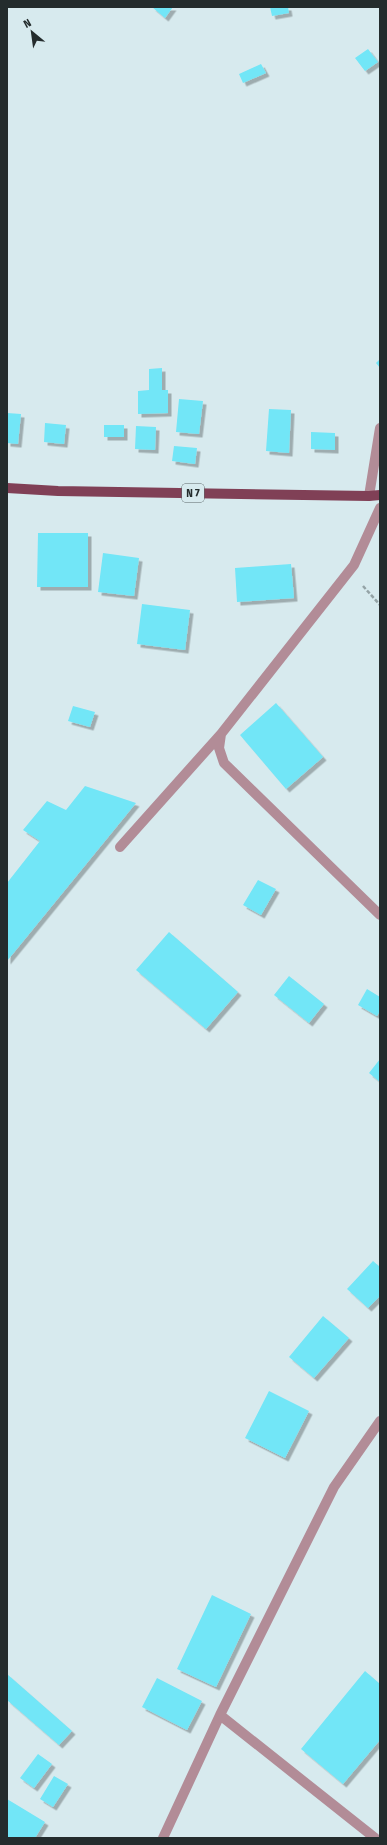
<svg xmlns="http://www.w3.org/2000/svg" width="387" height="1845" font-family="'Fira Sans Condensed',sans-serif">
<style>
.building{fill:#72e6f7;filter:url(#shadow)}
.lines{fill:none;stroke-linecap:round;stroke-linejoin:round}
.path{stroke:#94a3a6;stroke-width:2.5;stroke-dasharray:4 2;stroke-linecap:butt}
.street{stroke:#b28c97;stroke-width:10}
.primary{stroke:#804056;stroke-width:10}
.labels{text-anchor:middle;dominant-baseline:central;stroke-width:4;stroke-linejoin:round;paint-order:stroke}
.shield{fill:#d7eaee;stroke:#5a6567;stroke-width:1}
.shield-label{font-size:11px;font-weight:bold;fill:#242c2d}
</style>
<defs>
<filter id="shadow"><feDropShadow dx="3.5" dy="3.5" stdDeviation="0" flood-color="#0004"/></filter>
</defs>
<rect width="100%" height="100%" fill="#d7eaee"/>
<path class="building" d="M152,7H173L165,18Z
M270,7H288L289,13L272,16Z
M368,49L378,62L365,71L355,58Z
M261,64L266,73L243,83L239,74Z
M380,359V368L376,363Z
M162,368V390H168V413L138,414V391L149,390V369Z
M179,399L203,401L199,434L176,432Z
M269,409L291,410L289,453L266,451Z
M7,413L21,414L18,444L7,443Z
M45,423L66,425L64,444L44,442Z
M104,425H124V437H104Z
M136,426L156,427L155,450L135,449Z
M311,432L335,433V450L311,449Z
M174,446L197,448L195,464L172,461Z
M38,533H88V587H37Z
M103,553L139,558L134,596L98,592Z
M291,564L294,598L237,602L235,568Z
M142,604L190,610L185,650L137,644Z
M276,703L323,757L286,789L240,735Z
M73,706L95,712L90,727L68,721Z
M85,786L136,803L7,961V883L40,841L23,830L47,801L66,810Z
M258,880L276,889L261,915L243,905Z
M169,932L238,992L206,1029L136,970Z
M289,976L324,1004L309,1023L274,995Z
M367,989L380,997V1011L377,1016L358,1005Z
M380,1059V1082L369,1073Z
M373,1261L380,1267V1296L368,1308L347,1289Z
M323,1316L349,1338L314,1378L289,1357Z
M269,1391L309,1411L285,1458L245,1438Z
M212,1595L251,1614L216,1687L177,1669Z
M365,1671L380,1684V1740L343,1784L301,1749Z
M7,1674L72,1731L59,1745L7,1700Z
M157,1678L202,1701L187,1730L142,1707Z
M38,1754L52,1764L34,1788L20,1778Z
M54,1776L68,1784L53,1807L40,1799Z
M7,1799L45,1822L35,1838H7Z"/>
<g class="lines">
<path class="path" d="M363,586L380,605"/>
<path class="street" d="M369,496L380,428
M221,734L219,748L224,763L380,915
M120,847L221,734L354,565L380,508
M220,1715L375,1838
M163,1838L220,1715L334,1487L380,1421"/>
<path class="primary" d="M7,488L58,491L369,496L380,495"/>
</g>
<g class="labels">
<rect class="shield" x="182" y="484" width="22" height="18" rx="3"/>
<g class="shield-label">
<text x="193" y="493">N 7</text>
</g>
</g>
<rect width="387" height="1845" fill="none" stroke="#242c2d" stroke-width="16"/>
<g transform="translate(32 32) rotate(331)" stroke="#d7eaee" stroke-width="3" paint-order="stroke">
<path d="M0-3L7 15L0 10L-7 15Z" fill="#242c2d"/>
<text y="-6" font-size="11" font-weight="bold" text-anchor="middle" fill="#242c2d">N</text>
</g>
</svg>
